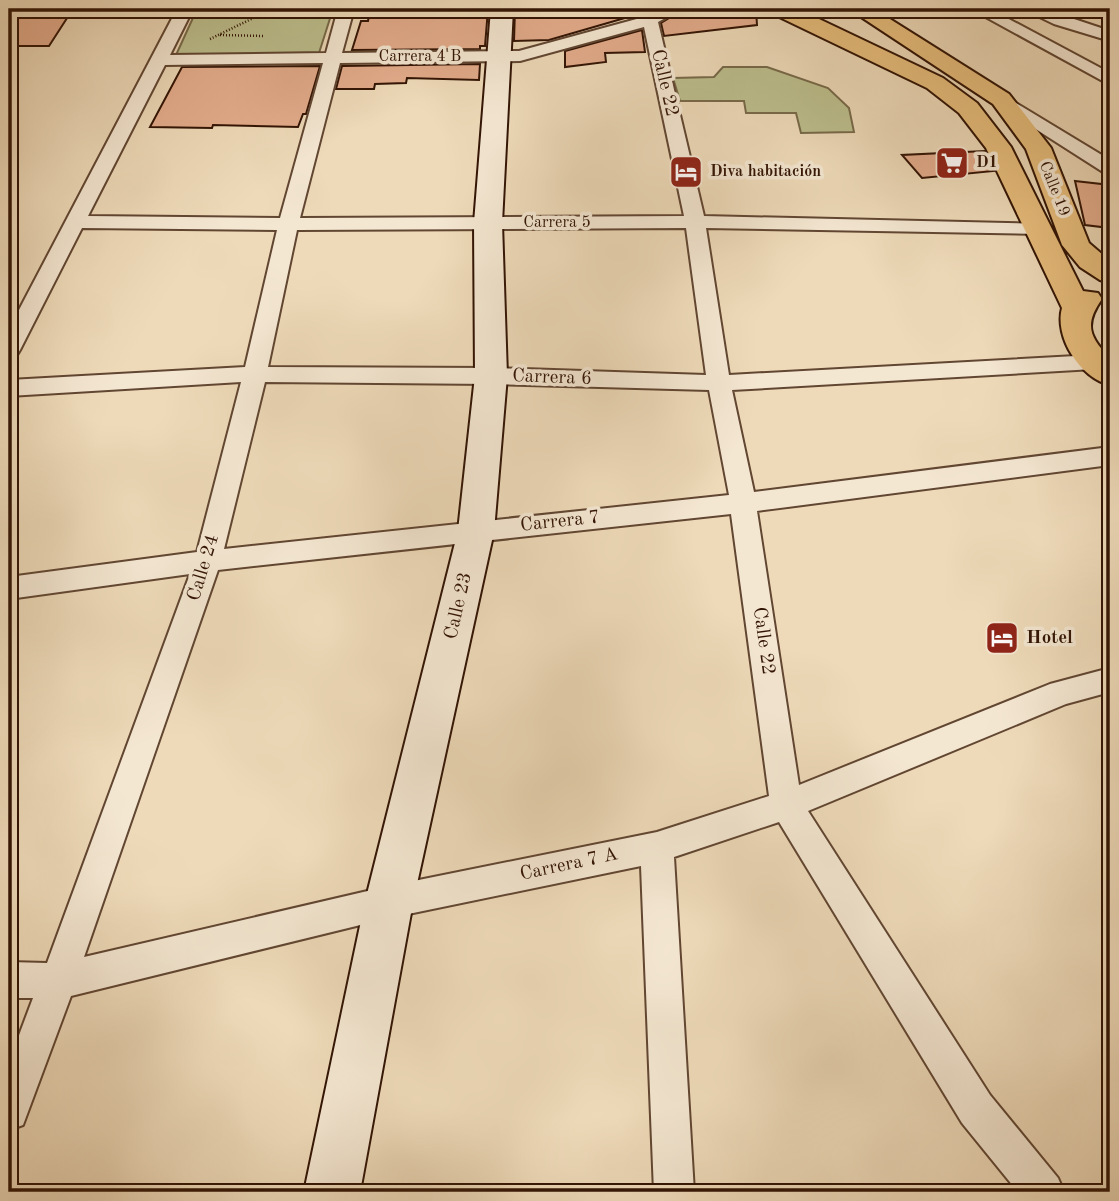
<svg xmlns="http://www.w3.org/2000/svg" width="1119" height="1201" font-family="'Old Standard TT',serif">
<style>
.green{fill:#bcbe8d;stroke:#776949;stroke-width:2}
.building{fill:#e3ac8c;stroke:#321405;stroke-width:2}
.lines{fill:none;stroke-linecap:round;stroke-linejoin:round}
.street-casing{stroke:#614632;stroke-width:4}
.secondary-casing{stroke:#321405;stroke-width:4}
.primary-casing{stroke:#321405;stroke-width:4}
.path{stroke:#321405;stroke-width:2.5;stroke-dasharray:1 2;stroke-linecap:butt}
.street{fill:#f4e7d2;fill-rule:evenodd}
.secondary{fill:#f4e7d2;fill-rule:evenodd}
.primary{fill:#e7bd7c;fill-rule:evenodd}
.labels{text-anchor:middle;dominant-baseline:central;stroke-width:7;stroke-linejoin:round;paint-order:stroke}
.far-street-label{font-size:16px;fill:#321405;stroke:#f4e7d2}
.far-poi-label{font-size:16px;font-weight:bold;fill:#321405;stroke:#f4e7d2;text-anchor:start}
.street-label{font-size:19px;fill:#321405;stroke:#f4e7d2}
.poi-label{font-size:19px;font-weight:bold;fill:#321405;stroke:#f4e7d2;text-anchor:start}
</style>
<rect width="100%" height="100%" fill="#eedab9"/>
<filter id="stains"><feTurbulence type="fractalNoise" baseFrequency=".00286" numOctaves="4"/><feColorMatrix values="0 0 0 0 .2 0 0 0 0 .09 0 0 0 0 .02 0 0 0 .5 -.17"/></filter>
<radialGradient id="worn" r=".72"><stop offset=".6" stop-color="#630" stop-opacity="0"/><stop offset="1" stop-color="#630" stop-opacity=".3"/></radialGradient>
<path class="green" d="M197,9H333L319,53L176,55Z
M723,67H767L828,88L849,108L854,132L801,133L796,113H746L744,101H680L673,78L714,77Z"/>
<path class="building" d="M370,9L447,12L488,9L485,46H480V49L352,50L361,21H368Z
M515,9H656L549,40L514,41Z
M684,9H756L757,25L664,36L661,23Z
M9,15H69L49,46H9Z
M642,30L645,52L605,53L606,62L565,67V51Z
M480,64L479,80L407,78L406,83L375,84L374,89H336L342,66Z
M320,66L306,114H303L298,127L213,125L212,128L150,127L182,67Z
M985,151L994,171L922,178L902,155Z
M1075,181L1110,185V228L1085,225Z"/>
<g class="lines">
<defs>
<path id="street" d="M177,9H193L170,55L326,53L338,9H354L342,53L519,51L644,17L662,9H682L658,22L704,216L1047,224L1050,228L1047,232L1040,234L706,228L729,375L1094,355L1102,357L1105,362L1102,367L1094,369L732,390L754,492L1110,447V465L757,511L799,785L1050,684L1110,668V692L1066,704L808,811L990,1095L1058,1178L1064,1192H1018L962,1123L779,822L674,857L694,1192H654L641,866L389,918L71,996L23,1125L9,1130V1062L33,998H9V962L47,963L190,574L9,599V577L197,552L241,382L9,396V380L245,367L277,230L82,228L20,350L17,355L9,357V329ZM644,27L684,216L300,218L340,63L520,61ZM323,63L280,218L88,216L165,65ZM686,228L706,375L491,368L268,367L297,230ZM265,382L491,384L709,390L729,495L224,549ZM731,514L769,796L657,832L389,886L84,957L218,570Z
M971,9H990L1110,73V85Z
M1023,9H1044L1110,31V41L1054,24Z
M1001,94L1110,160V174L1103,172L995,103L992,99Z"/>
<path id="secondary" d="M491,9H513L502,223L507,376L494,531L413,902L360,1192H304L365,902L458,531L475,376L474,223Z"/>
<path id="primary" d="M770,9H798L943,78L977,103L1011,147L1083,291L1098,293L1102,299C1084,324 1089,337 1110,358V385C1080,378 1054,337 1062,308L986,148L959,113L927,88L773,14Z
M849,9H874L1009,94L1051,148L1089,243L1110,261V283L1100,280L1080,267L1062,245L1026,149L993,104Z"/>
</defs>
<use href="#street" class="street-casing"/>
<use href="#secondary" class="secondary-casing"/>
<use href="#primary" class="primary-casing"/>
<path class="path" d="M220,35L264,36
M210,39L272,9"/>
<use href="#street" class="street"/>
<use href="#secondary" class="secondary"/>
<use href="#primary" class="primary"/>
</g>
<defs>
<symbol id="supermarket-square" viewBox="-11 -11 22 22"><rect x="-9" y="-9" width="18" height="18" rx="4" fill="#8f2418" stroke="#f4e7d2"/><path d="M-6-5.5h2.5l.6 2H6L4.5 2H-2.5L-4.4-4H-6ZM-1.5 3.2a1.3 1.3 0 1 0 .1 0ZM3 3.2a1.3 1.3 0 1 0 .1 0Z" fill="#fff"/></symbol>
<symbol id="hotel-square" viewBox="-11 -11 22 22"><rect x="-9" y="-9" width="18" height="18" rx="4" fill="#8f2418" stroke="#f4e7d2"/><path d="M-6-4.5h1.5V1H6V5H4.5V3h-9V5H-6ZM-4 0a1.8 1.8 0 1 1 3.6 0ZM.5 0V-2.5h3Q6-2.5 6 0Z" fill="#fff"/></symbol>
</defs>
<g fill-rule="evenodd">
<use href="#supermarket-square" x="933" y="144" width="38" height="38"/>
<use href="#hotel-square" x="667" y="153" width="38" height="38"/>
<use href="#hotel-square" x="983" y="619" width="38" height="38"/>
</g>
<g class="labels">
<g class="far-street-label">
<text x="420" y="57">Carrera 4 B</text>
<text transform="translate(1054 189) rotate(68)">Calle 19</text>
<text x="557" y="223">Carrera 5</text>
</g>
<g class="far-poi-label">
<text x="976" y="163">D1</text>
<text x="710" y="172">Diva habitación</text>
</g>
<g class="street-label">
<text transform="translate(664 83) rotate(77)">Calle 22</text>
<text transform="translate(552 378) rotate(2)">Carrera 6</text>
<text transform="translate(560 522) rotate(-6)">Carrera 7</text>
<text transform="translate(204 568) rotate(-73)">Calle 24</text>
<text transform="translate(459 606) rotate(-77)">Calle 23</text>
<text transform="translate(763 641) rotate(82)">Calle 22</text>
<text transform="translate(569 865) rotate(-12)">Carrera 7 A</text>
</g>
<g class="poi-label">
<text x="1026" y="638">Hotel</text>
</g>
</g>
<rect width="1119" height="1201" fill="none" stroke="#eedab9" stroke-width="35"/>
<rect x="10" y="10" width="1098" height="1180" fill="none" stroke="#321405" stroke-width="3.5"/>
<rect x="18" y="18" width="1084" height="1166" fill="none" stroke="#321405" stroke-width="2"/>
<rect width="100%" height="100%" filter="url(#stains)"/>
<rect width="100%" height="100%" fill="url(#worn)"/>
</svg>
